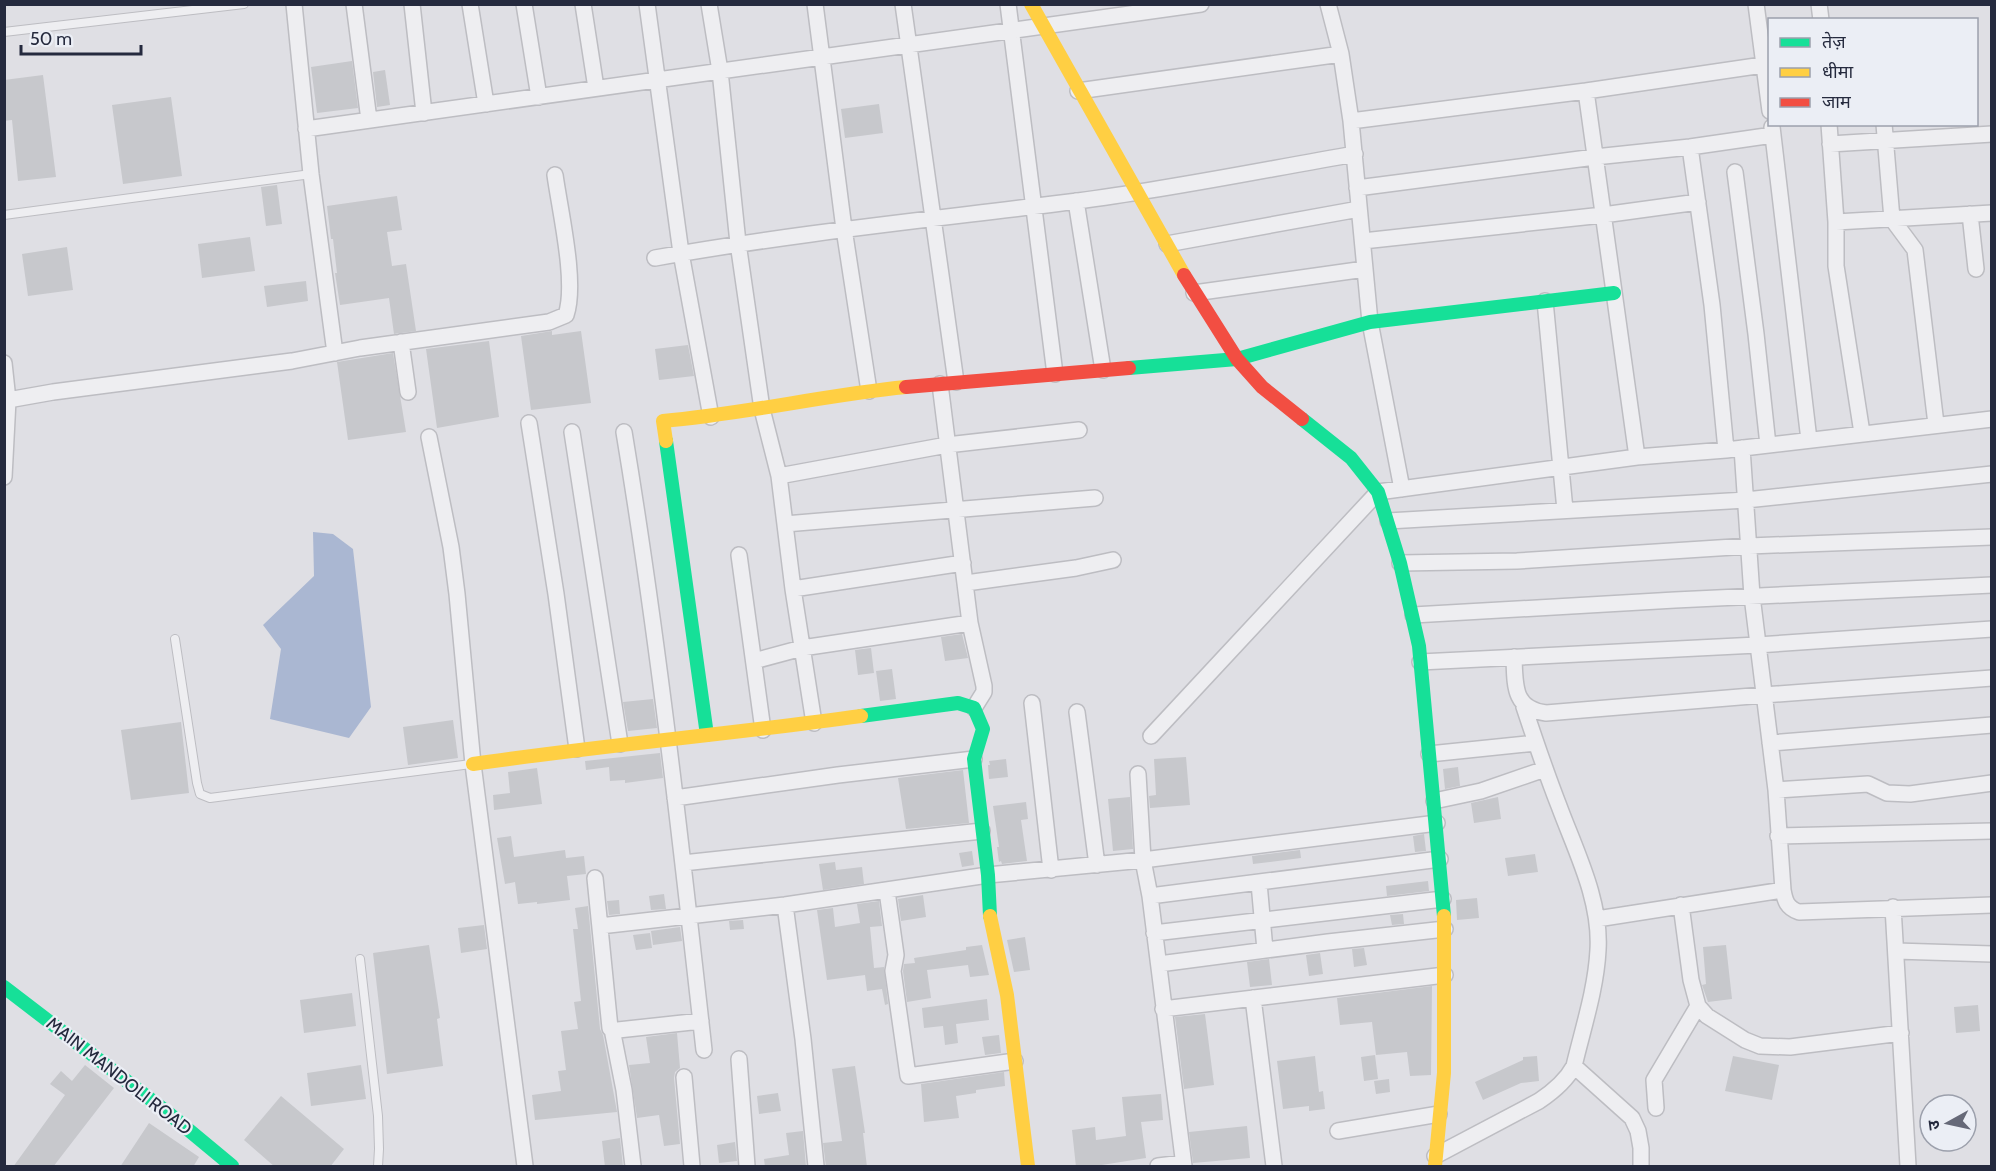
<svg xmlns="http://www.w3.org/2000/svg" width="1996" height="1171" font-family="Cabin,'Noto Sans Devanagari',sans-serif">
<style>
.water{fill:#aab7d2}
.building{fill:#c7c8cc}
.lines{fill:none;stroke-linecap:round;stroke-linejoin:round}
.lane-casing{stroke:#bdbdc2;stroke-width:10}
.street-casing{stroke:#bdbdc2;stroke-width:18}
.lane{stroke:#eeeef1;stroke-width:8}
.street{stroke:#eeeef1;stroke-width:15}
.fast{stroke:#16e098;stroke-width:14}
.slow{stroke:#ffcf43;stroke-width:14}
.jam{stroke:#f24e42;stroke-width:14}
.labels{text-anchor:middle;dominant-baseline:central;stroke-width:4.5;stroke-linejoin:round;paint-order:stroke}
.street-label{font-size:18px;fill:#252a3e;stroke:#ebeef5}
</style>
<rect width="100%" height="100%" fill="#dfdfe4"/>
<path class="water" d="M313,532L333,534L353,549L371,707L349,738L270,719L281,649L263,625L314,576Z"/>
<path class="building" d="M352,61L358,108L317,113L311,67Z
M385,70L390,105L377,107L373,72Z
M43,75L56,177L18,181L12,120L4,121V80Z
M171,97L182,176L123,184L112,105Z
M879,104L883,133L845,138L841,109Z
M277,185L282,224L266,226L261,187Z
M397,196L402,230L387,232L392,266L406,264L416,331L394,334L389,298L340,305L335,273H337L333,239H331L327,206Z
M250,237L255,271L202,278L198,244Z
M67,247L73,290L28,296L22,254Z
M306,281L308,301L267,307L264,286Z
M552,331V335L581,331L591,403L531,410L521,336Z
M489,341L499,417L437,428L426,349Z
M688,345L694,376L659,380L655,349Z
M393,353L406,432L348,440L337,362Z
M962,634L968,658L945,661L941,637Z
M871,648L874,673L858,675L855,650Z
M892,669L896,699L880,701L876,671Z
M653,699L657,728L628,731L623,702Z
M453,720L458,758L408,765L403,727Z
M181,722L189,793L131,800L121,730Z
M660,753L663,778L625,783V780L610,781L609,767L586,770L585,761Z
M1186,757L1190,805L1150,808L1149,796L1156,795L1154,759Z
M1006,759L1008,777L989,779L988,765H990L989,761Z
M1458,767L1460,786L1445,789L1443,769Z
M537,768L542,804L494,810L493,795L510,793L508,772Z
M963,770L969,823L906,829L898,778Z
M1130,797L1133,849L1113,851L1108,799Z
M1498,797L1501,819L1474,823L1471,803Z
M1026,802L1028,819L1021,820L1027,861L1002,864L1001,861L999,862L997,847H999L993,806Z
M1424,834L1426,851L1415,852L1413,836Z
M511,836L514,857L565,850L566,858L584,856L586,874L567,876L570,900L537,904V902L518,904L515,882L505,884L497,838Z
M1300,850L1301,858L1253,864L1252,856Z
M972,851L974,865L962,867L959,853Z
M1535,854L1538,872L1508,876L1505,858Z
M835,862L836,870L862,867L864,884L823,890L819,864Z
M1428,881L1429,891L1387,896L1386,886Z
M664,894L666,909L651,910L649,896Z
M923,895L926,917L901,921L898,899Z
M1477,898L1479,918L1457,920L1456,900Z
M619,900L620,914L609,915L607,901Z
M879,901L882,926L870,927L874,968L884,967L888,1004L885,1005L882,989L867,991L865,975L827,980L817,910L833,908L835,927L860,923L857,904Z
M588,906L600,1029L603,1035L617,1112L535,1120L532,1095L561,1091L558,1071L566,1070L561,1031L578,1029L574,1002L581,1001L573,929H578L575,908Z
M1403,914L1404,924L1392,925L1390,915Z
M743,920L744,929L730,930L729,921Z
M484,925L487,949L461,953L458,928Z
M680,927L682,941L653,945L651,931Z
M650,933L652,948L636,950L633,935Z
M1025,937L1030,970L1014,972L1007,940Z
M429,945L440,1018L437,1019L443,1066L387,1074L373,953Z
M982,945L989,975L970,977L968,965L927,970L931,998L907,1002L903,971L904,964L915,963L914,958L966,950V947Z
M1726,945L1732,999L1708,1002L1702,985L1706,984L1703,947Z
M1364,948L1367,965L1354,967L1352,949Z
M1320,953L1323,974L1309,976L1306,955Z
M1269,959L1272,985L1250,987L1247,962Z
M1432,986L1431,1075L1410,1076L1407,1052L1376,1055L1372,1022L1340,1025L1337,998Z
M352,993L356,1026L304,1033L300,1000Z
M987,999L989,1020L956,1024L958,1043L945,1045L943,1026L924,1028L922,1008Z
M1978,1005L1980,1031L1956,1033L1954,1007Z
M1205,1014L1214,1085L1184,1089L1175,1017Z
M677,1033L680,1068L675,1072L674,1078L680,1144L664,1146L659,1115L637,1118L629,1065L650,1063L646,1037Z
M999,1035L1001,1053L985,1055L982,1037Z
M1375,1055L1378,1079L1364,1081L1361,1057Z
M1315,1056L1319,1092L1323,1091L1325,1109L1309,1111V1106L1283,1109L1277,1061Z
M1537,1056L1539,1081L1521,1083L1483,1100L1475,1082L1523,1060V1057Z
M1733,1056L1779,1065L1772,1100L1725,1091Z
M85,1065L114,1088L53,1167H13L65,1095L50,1084L61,1071L72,1081Z
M361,1065L366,1099L311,1106L307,1073Z
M855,1066L865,1133H863L867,1167H826L823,1143L842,1141L832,1069Z
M1004,1072L1005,1086L976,1090V1093L956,1096L959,1118L924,1122L921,1084Z
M1389,1079L1390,1092L1376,1094L1374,1081Z
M778,1093L781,1111L759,1114L757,1096Z
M1161,1094L1163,1120L1141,1122L1146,1158L1089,1167H1076L1072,1130L1095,1127L1096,1140L1126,1136L1122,1097Z
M281,1096L344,1149L330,1167H275L244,1140Z
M149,1123L199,1157L193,1167H120Z
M1247,1126L1250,1158L1193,1163L1189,1132Z
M803,1131L806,1167H765L764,1159L789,1155L786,1133Z
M620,1138L623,1167H605L602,1141Z
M735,1142L737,1161L719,1163L717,1145Z"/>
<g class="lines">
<defs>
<path id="lane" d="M4,32L244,4
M4,215L311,174
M175,639L197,783L200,794L210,798L471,764
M360,959L378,1116L379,1149L378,1166"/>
<path id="street" d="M294,4L311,174L335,353
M354,4L369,120
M412,4L424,113
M470,4L486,104
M524,4L539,97
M583,4L596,88
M647,4L681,253L711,417
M709,4L720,71L738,243L762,409L779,476L793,589L814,723
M815,4L844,229L869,391
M903,4L956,382
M1008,4L1055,374
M1328,4L1341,54L1351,121L1370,322L1402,489
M1756,4L1770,111
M1819,4L1821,20
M1078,91L1341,54
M1586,91L1637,457
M1351,121L1586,91L1763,65
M1829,124L1836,222V266L1862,433
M1884,124L1892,219L1915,250L1936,424
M1772,127L1809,440
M306,129L1201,4
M1830,144L1992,134
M1690,147L1712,305L1726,450
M1735,172L1756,334L1768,445
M1357,188L1595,157L1690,147L1773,135
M1076,201L1103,370
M1970,214L1976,269
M1836,222L1992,213
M1363,241L1603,215L1698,202
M1167,244L1359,209
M655,258C795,233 936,219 1078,201C1171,189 1263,170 1355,154
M1194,293L1365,269
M1545,301L1565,510
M401,342L408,392
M4,363L8,400L4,477
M940,384L970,623L984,686V692L974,708
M8,400L53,392L292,361L360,348L549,322L566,315C577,283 560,211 555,175
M529,423L556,594L577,749
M572,432L620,744
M624,432C658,637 681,843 704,1050
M429,437L451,547L457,594L473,764L525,1166
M1742,448L1752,596L1776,790L1783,890C1785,901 1787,908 1799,912L1992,905
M779,476L947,445L1079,430
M1388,521L1746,500L1992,474
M785,524L1095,498
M739,555L763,730
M1400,563L1517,561L1749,546L1992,537
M966,583L1076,568L1113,560
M793,589L963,563
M1413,615L1675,600L1992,585
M1514,657C1515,685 1513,709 1546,713L1764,695L1992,678
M754,661L802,648L970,623
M1420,662L1757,645L1992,629
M1032,703L1051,870
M1077,712L1097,865
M1151,736L1378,492L1637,457L1726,450L1992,419
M1770,743L1992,725
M1429,754L1536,743
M1138,774L1143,860L1150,896L1184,1166
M1776,790L1868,784L1887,793L1910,794L1992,783
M675,798L838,775L974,759
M1434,801L1481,791L1545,769
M1778,836L1992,831
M683,863L982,831
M595,878L610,1028L618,1030L701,1021
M1259,883L1265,950
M887,891L896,955L893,971L908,1076L1015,1061
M1150,896L1440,859
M785,905L803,1039L816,1166
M1681,905L1691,980L1698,1006L1707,1016L1745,1040L1760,1046L1790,1047L1901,1033
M1893,907L1908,1166
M1597,919L1783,890
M600,926L785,905L988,875L1143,860L1437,823
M1154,933L1443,899
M1896,951L1992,954
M1159,964L1328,942L1445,929
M1253,998L1274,1166
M1163,1009L1445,975
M612,1029L624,1090L633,1166
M739,1059L747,1166
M1574,1066L1632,1118L1638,1131L1641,1148V1166
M684,1077L692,1166
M1656,1108L1654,1080L1698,1006
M1338,1131L1439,1114
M1435,1156L1539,1101C1554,1091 1566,1081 1574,1066C1583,1028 1596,989 1598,950C1601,900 1576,852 1559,806C1546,773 1535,740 1524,707
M1158,1166L1183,1163"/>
</defs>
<use href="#lane" class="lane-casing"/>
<use href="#street" class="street-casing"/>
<use href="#lane" class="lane"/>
<use href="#street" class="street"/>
<path class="fast" d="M1129,368L1237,359L1370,322L1614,293
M1302,419L1351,458L1378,492L1400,563L1419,646L1444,916
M666,441L707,735
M861,716L958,703L974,708L983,729L974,759L988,875L990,916
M4,987L167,1112L232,1166"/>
<path class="slow" d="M1031,4L1184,275
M666,441L663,421C745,414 824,395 906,387
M473,764C602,745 732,734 861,716
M990,916L1007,995L1028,1166
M1435,1166L1444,1073V916"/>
<path class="jam" d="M1184,275L1237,359L1262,387L1302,419
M906,387L1129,368"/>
</g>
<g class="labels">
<g class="street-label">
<text transform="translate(119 1076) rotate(38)">MAIN MANDOLI ROAD</text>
</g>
</g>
<rect width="1996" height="1171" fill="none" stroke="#252a3e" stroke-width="12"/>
<rect x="1768" y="18" width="210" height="108" fill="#ebeef5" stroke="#9ca0ac" stroke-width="1.5"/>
<rect x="1780" y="38" width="30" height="9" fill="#16e098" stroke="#9ca0ac" stroke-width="1.5"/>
<text x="1822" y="48" font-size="18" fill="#252a3e">तेज़</text>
<rect x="1780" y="68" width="30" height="9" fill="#ffcf43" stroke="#9ca0ac" stroke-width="1.5"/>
<text x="1822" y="78" font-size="18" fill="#252a3e">धीमा</text>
<rect x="1780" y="98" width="30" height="9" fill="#f24e42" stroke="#9ca0ac" stroke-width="1.5"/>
<text x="1822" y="108" font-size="18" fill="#252a3e">जाम</text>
<g transform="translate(1948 1123) rotate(262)"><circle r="28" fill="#ebeef5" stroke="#9ca0ac" stroke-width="1.5"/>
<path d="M0-4.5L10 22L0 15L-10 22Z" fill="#666978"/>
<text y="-9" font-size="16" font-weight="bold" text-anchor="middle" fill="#252a3e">उ</text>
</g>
<path d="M21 45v9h120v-9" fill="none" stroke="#252a3e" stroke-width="3"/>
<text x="30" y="45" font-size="18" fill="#252a3e" stroke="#ebeef5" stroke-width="4.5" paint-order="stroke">50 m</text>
</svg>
